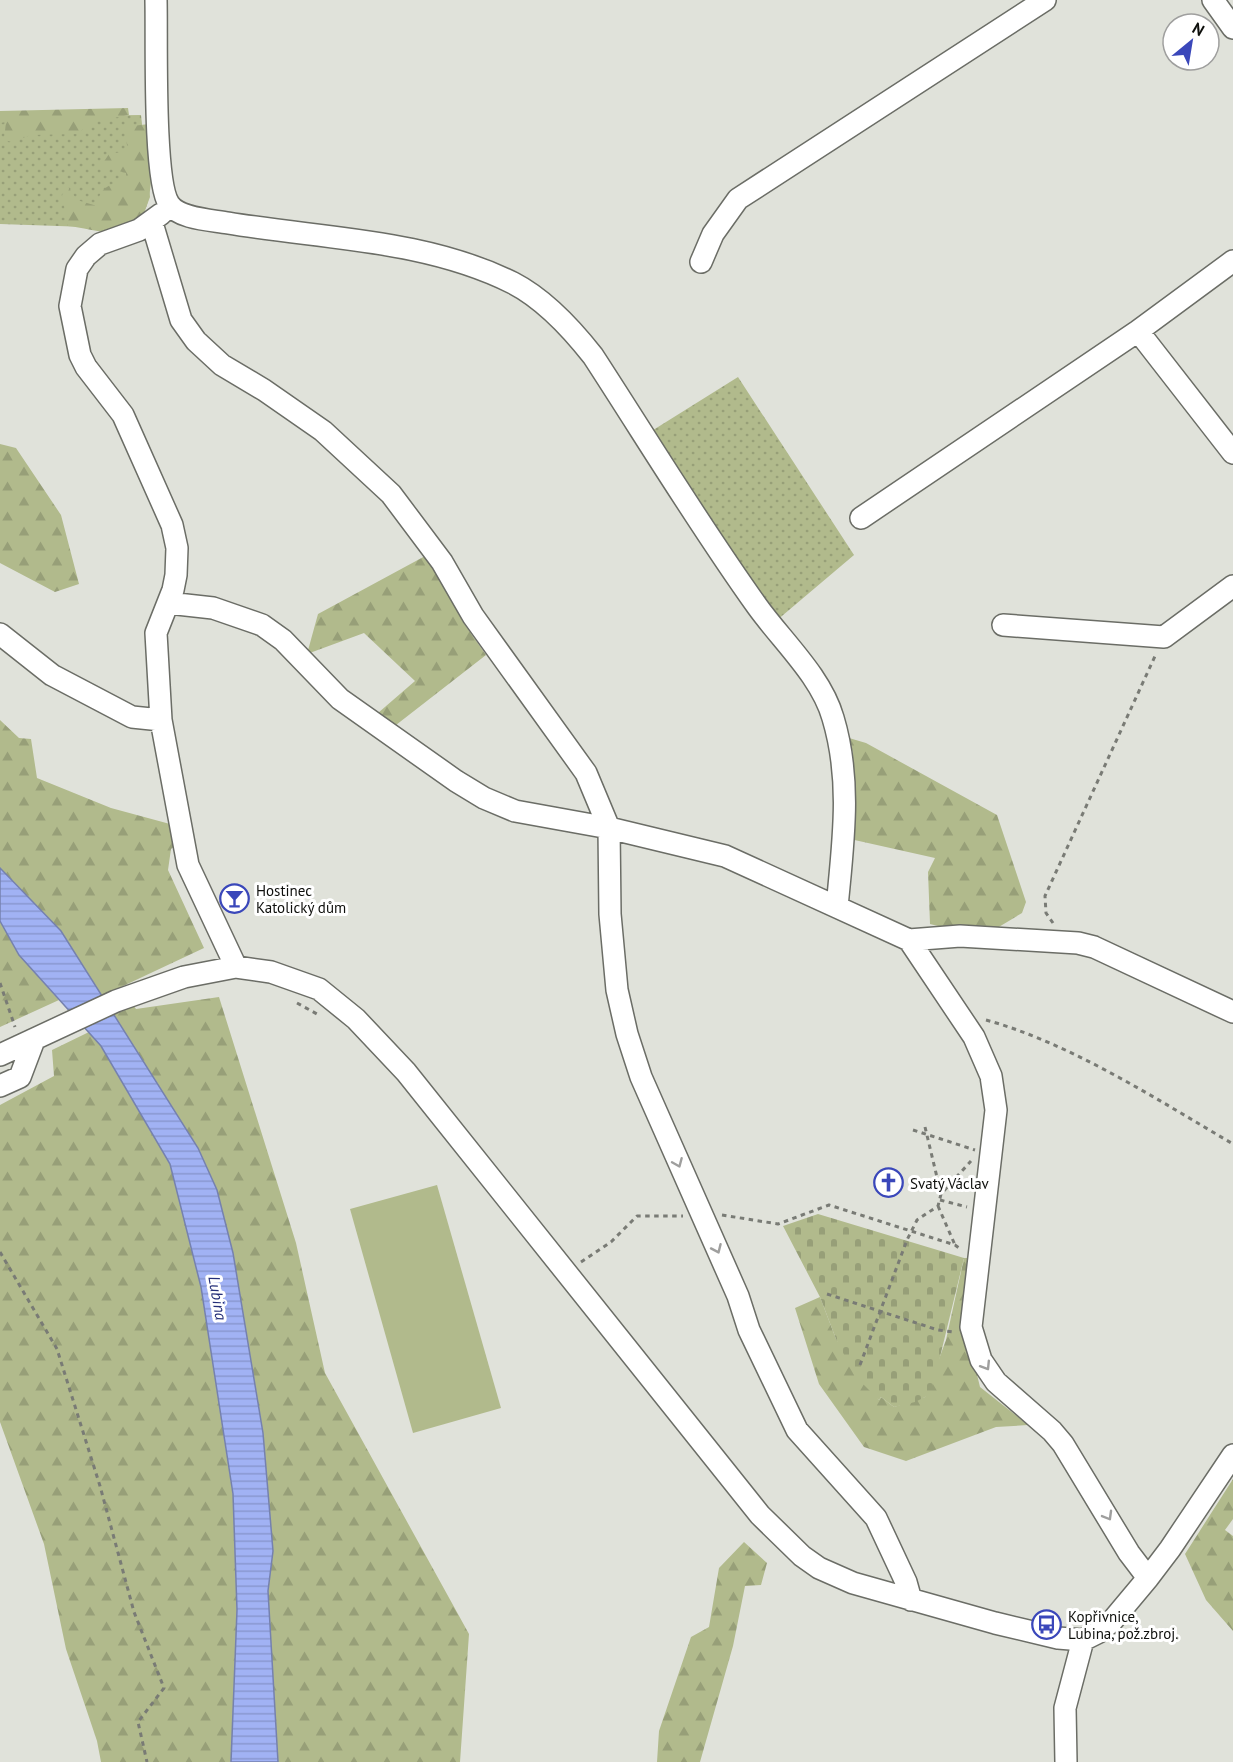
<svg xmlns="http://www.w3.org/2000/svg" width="1233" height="1762" font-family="'PT Sans',sans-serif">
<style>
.green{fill:url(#green-dots)}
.forest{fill:url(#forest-firs)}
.cemetery{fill:url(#cemetery-stones)}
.pitch{fill:#b1ba8c}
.water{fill:url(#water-rules);stroke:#7581ae;stroke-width:1.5}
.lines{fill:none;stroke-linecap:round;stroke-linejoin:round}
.minor-casing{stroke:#6b6d66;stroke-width:24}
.path{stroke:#797b75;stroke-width:3;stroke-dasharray:4.5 4.5;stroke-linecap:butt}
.minor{stroke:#fff;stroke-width:21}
.oneway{stroke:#9f9f9e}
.labels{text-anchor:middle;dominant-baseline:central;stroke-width:6;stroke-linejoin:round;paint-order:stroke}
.poi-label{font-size:15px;fill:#0e0f0c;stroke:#fff;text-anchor:start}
.water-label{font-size:16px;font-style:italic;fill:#242e78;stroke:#fff}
</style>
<defs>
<pattern id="green-dots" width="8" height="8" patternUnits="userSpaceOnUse" patternTransform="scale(1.5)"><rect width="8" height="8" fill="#b1ba8c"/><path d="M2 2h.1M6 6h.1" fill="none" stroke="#979f78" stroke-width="1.8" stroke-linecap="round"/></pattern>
<pattern id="forest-firs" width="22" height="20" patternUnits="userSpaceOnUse" patternTransform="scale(1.5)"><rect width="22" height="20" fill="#b1ba8c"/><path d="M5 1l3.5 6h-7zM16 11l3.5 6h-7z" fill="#979f78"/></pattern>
<pattern id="cemetery-stones" width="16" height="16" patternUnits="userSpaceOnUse" patternTransform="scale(1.5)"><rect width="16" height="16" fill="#b1ba8c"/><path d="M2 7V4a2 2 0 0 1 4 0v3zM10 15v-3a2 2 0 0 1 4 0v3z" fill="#979f78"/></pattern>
<pattern id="water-rules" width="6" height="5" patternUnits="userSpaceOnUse" patternTransform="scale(1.5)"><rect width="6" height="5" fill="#a1b2f4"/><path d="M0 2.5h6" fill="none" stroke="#8998d0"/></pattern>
</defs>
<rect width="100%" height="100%" fill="#e0e2da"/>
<path class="green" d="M141,115L150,197L144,213L118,233L87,227L0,224V117Z
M738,377L854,555L776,621L650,432Z"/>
<path class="forest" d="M128,108L129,115L92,122L77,134L31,135L12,142L4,140L6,122L0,123V111Z
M149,124C150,155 162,224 119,232C108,235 82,227 68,226L62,195L68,187L77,200L97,206C99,188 109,184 126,180V173L101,166L109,154L128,151L124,127Z
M0,444L16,448L61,515L79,584L55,592L0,563Z
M427,555L463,622L486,655L396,725L378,713L415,681L364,633L307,654L318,614Z
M0,720L19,738L31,739L37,778L111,808L170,824L176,845L171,849L168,870L204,948L121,987L136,1009L219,997L296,1243L325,1373L469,1634L460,1762H278L268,1591L273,1551L263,1433L233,1253L217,1190L198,1148L61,931L0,868Z
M849,738L866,743L997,815L1026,902L1022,913L982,937L930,924L928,872L935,858L850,839L853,753Z
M0,921L19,955L59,1000L0,1027Z
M89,1032L101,1046L170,1164L201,1287L233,1495L237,1610L231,1762H101L97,1741L66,1649L44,1544L0,1422V1105L54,1076L52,1050Z
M964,1258H973L964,1321L980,1387L1028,1425L996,1427L906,1461L864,1447L819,1384L795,1308L820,1297L836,1339L879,1400L881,1397L894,1407L925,1397L946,1340Z
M1233,1479V1519L1225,1530L1233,1536V1631L1206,1600L1185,1554Z
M744,1542L767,1563L761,1585L745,1586L733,1646L700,1762H657L659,1731L691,1637L709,1627L719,1568Z"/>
<path class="cemetery" d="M818,1214L964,1258L932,1390L925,1397L915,1402L894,1407L881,1397L879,1400L855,1376L836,1339L820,1297L783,1226Z"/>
<path class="pitch" d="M437,1185L501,1408L413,1433L350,1209Z"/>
<path class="water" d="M0,868L61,931L198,1148L217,1190L233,1253L263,1433L273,1551L268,1591L278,1762H231L237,1610L233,1494L201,1287L170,1164L101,1046L19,955L0,921Z"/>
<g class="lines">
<defs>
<path id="minor" d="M156,0C157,37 153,180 169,204C179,219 212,220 228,223C323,239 425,239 513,283C544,299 571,328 593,356C647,439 699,525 757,606C782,641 821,676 833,718C852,781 843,843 837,907
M1213,0L1233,28
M161,214L139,230L100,244L86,256L77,269L70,306L80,355L86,367L123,415L172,525L177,548L176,575L173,590L156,633L161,720L188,865L236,967
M152,223L181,320L196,341L222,365L264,390L323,431L391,494L442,562L473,616L586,773L609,828L610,914L617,990L627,1034L641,1077L738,1296L749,1330L797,1430L876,1518L906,1582L911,1600
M701,262L713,234L738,199L1045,0
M1138,331L1233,453
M861,518L1138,331L1233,261
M168,603L213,608L262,625L283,640L340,699L456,781L484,798L515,811L609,828L725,856L909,940L960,936L1078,943L1094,947L1233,1012
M1003,625L1164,637L1233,586
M0,634L52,675L132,717L161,720
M909,940L974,1037L991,1076L996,1110L971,1327L981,1360L996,1382L1052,1431L1063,1444L1129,1553L1148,1578
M0,1055L116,1001L184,977L236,967L271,972L319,989L356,1019L406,1072L760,1515L802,1556L819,1568L853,1583L995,1623L1058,1638L1083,1640L1099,1632L1112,1621L1148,1578L1170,1549L1233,1455
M0,1086L20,1077L34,1040
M1066,1762L1065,1708L1083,1640"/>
</defs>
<use href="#minor" class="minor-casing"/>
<path class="path" d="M1053,923L1046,913L1045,896L1156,654
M0,983L15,1027
M297,1003L317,1014
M986,1020C1070,1043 1158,1100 1233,1144
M925,1127L941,1194
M913,1130L975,1150
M940,1200L967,1207
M938,1206L955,1245
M722,1215L778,1224L829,1205L955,1245L962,1250
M0,1252L57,1349L100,1486L134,1612L164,1688L138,1722L147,1762
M581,1262L611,1242L637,1216H683
M827,1294L938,1330L953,1332
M860,1365L907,1240L917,1220L938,1206L941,1194L971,1161"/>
<use href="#minor" class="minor"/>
</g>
<defs><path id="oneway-chevron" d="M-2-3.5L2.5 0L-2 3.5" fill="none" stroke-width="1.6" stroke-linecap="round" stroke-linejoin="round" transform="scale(1.5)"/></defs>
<g class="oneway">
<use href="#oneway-chevron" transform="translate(678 1163) rotate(67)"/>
<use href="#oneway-chevron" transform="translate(717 1249) rotate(66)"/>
<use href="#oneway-chevron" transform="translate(986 1366) rotate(58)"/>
<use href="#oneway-chevron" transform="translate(1108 1516) rotate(60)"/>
</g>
<defs>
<symbol id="bar-ring" viewBox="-11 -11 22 22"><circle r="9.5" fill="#fff" stroke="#3a47ba" stroke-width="1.5"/><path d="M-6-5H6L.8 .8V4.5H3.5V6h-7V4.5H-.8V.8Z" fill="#3a47ba"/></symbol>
<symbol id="church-ring" viewBox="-11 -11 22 22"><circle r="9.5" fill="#fff" stroke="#3a47ba" stroke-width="1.5"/><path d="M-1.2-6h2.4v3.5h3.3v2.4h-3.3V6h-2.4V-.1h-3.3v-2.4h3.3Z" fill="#3a47ba"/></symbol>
<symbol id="bus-ring" viewBox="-11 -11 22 22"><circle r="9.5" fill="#fff" stroke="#3a47ba" stroke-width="1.5"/><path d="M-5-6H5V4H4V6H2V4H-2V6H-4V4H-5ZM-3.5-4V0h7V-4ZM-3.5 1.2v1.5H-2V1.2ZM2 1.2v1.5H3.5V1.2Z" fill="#3a47ba"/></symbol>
</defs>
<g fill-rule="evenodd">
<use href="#bar-ring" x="218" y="882" width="33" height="33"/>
<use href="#church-ring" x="872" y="1166" width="33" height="33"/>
<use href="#bus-ring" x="1030" y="1608" width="33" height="33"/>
</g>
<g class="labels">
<g class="poi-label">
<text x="256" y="890">Hostinec<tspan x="256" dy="17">Katolický dům</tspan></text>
<text x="910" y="1183">Svatý Václav</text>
<text x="1068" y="1616">Kopřivnice,<tspan x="1068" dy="17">Lubina, pož.zbroj.</tspan></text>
</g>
<g class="water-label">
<text transform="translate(218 1298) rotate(80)">Lubina</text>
</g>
</g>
<g transform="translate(1191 42) rotate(30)"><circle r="28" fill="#ffffff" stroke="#9f9f9e" stroke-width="1.5"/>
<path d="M0-4.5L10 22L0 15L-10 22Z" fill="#3a47ba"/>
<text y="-9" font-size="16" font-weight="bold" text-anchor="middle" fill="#0e0f0c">N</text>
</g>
</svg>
